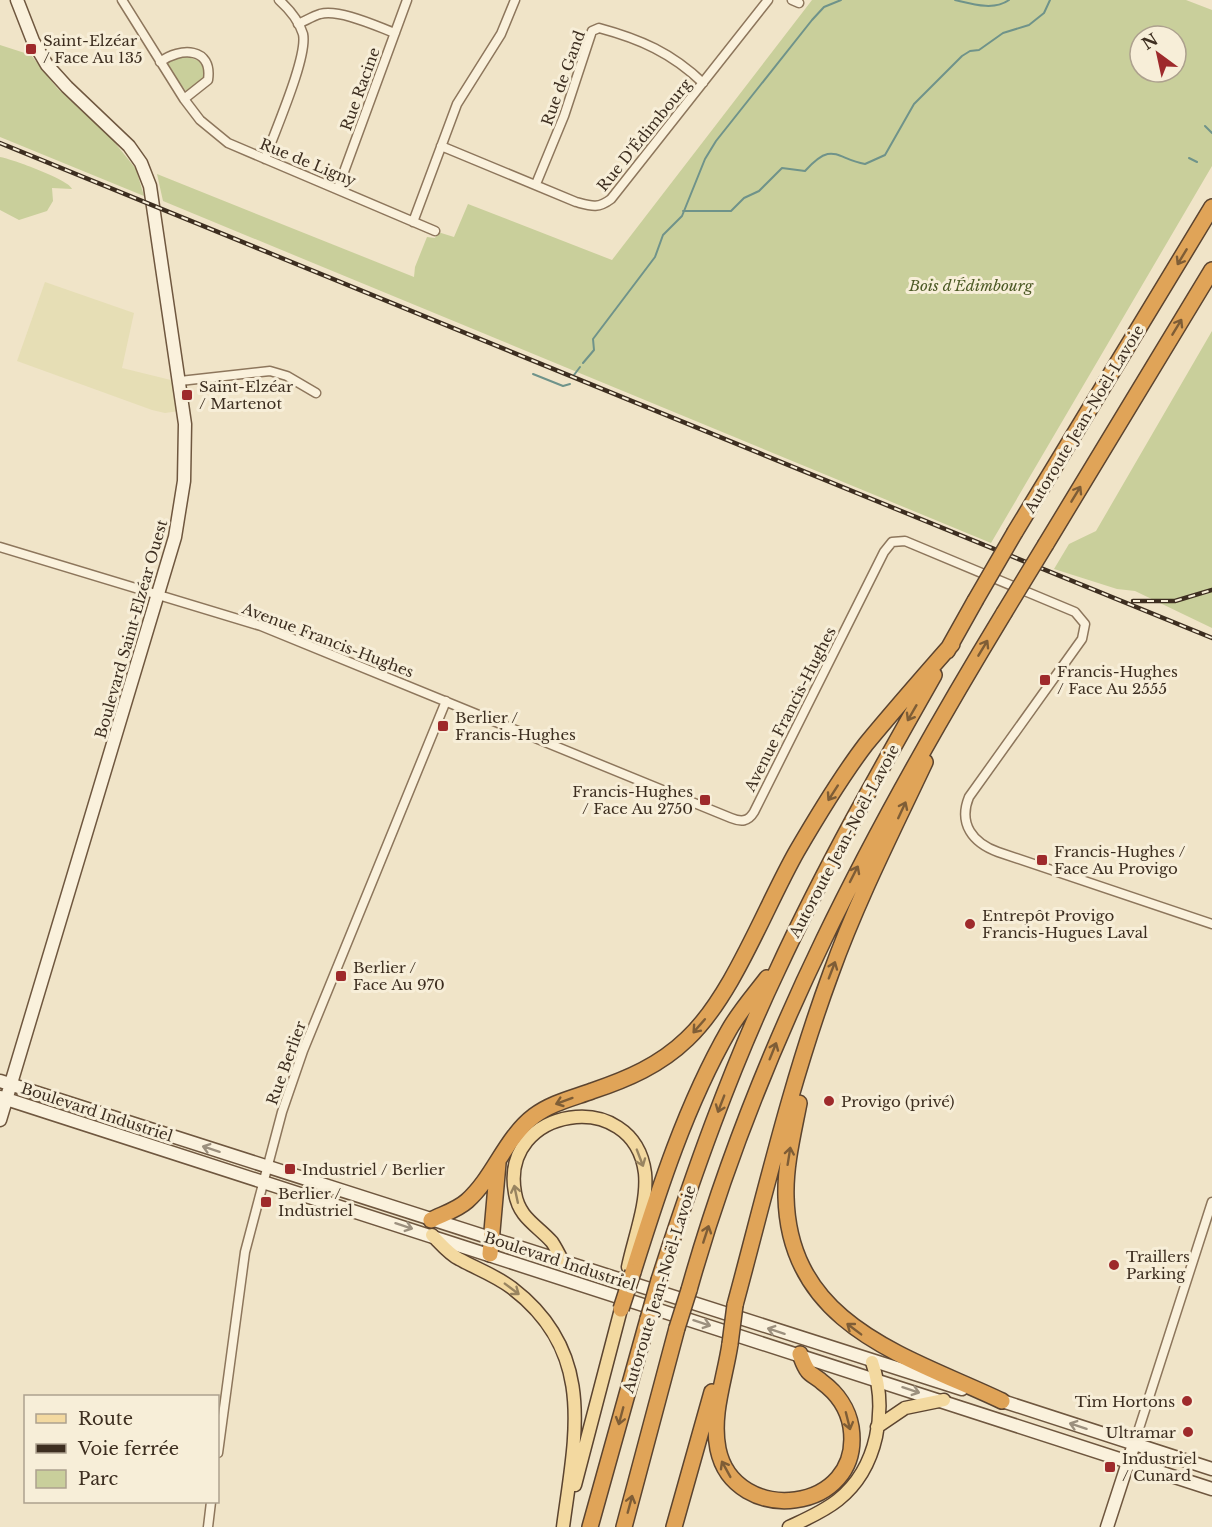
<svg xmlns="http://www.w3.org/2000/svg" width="1212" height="1527" font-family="'Libre Baskerville',serif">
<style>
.farmland{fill:#e6deb5}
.green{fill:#c9cf9b;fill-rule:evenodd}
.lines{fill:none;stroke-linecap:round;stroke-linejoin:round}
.stream{stroke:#6f938a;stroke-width:2}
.street-casing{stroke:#8d765c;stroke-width:11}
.secondary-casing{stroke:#6f573f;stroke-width:15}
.primary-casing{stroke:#5b4430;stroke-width:15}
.highway-casing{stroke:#5b4430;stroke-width:18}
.street{stroke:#faf1dc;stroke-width:8}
.secondary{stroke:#faf1dc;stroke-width:12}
.primary{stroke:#f3d9a0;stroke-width:12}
.highway{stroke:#e0a458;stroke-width:15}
.rail-casing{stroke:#3d2e20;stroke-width:4.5}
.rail{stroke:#f7eed8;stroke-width:2;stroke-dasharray:7;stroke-linecap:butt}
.highway-bridge-casing{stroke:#5b4430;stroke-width:18;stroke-linecap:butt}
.highway-bridge{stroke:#e0a458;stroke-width:15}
.oneway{stroke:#7e5d36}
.oneway2{stroke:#9c907e}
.oneway3{stroke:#988460}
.poi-dot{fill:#9e2a2b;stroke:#f7eed8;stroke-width:2}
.labels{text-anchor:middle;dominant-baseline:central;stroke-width:6;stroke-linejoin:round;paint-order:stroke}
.poi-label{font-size:15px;fill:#3d2e20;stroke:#f7eed8;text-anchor:start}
.street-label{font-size:15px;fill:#3d2e20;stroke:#f7eed8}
.park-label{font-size:15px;font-style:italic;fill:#4d5a26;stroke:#f7eed8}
</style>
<rect width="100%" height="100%" fill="#f0e4c8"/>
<path class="farmland" d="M45,282L134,313L122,368L175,381L179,411L165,413L152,410L17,361Z"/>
<path class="green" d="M812,0H1186L1212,10V166L991,543L163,201L157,174L414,277L415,267L427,237L435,238L438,232L454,237L468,204L612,260ZM1140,36H1176V72H1140Z
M0,45L31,55L57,88L111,138L136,169L144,196L0,137Z
M182,55L203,62C207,77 201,86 186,91L167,66V61Z
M0,157C12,159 70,180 72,189L52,188L53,201L47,211L19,220L0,210Z
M1212,331V628L1135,591L1117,589L1054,569L1069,544L1096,531Z"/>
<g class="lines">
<path class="stream" d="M955,0C972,4 994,11 1009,0
M1205,126L1212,133
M1189,158L1197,162
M683,211H731L744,198L759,191L782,168L805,171C833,140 836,159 865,164L885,155L914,104L962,56L970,51L979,50L1003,33L1029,25L1044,13L1050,0
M583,363L594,350L593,339L655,257L663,235L682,216L705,159L716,141L812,20L824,7L841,0
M533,374L563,386L570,384
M574,375L580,367"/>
<defs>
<path id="street" d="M122,0L184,99L200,120L228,143L435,231
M792,0L799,3
M298,24C305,21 313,16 320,14C340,9 376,26 395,33
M160,62C180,47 213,47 208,80L184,99
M441,146L576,202C591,206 598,209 611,199L768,0
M265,159C274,133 308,57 303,34C299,21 289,9 279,0
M536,184L564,116L592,31L599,28C640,39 672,53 703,83
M338,188L407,0
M413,222L457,104L501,34L515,0
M180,381L270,371L287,376L316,393
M0,547L261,626L731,818C741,822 748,822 754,812L884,552L892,542L905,541L1075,612L1085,624L1082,639L969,797C958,824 973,843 998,852L1212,924
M1134,1444L1212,1202
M218,1453L245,1252L282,1112L303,1051L446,701
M208,1527L211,1502"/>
<path id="secondary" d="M0,1081L962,1389
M0,1097L1212,1489
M0,1120L175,537L184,481L185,424L150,186L141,163L129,146L67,87L47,65L33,41L17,0
M996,1399L1212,1469
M1107,1527L1134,1444"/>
<path id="primary" d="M432,1235C440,1243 449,1254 459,1259C477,1269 495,1275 512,1288C597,1353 575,1436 563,1527
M563,1262C560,1256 556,1248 552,1242C537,1225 519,1218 515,1193C499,1106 634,1086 645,1173C648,1203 634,1238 628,1267
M877,1427L905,1408L944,1400
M575,1485L621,1309
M789,1527C806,1519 823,1512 838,1500C878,1468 888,1409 872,1362"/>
<path id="highway" d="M1015,532L1212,207
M1046,544L1212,270
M947,651L975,601
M799,1103C793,1134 785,1166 786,1197C789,1326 907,1356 1002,1401
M431,1220C443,1214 457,1210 467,1201C494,1177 505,1138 534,1116C551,1103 573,1098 592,1091C628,1079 660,1065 687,1039C733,996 765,907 797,851C818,815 840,778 866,744C894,710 923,677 952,644
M490,1254L498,1163
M633,1272C659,1189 686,1105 729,1030C739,1012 754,995 767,978
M659,1280C693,1175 730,1070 777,971C824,869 879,772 934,675
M689,1290C758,1045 873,829 1004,613
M735,1305C765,1194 791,1081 831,973C857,901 892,832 925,762
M730,1344C725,1378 711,1414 718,1449C734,1527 864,1514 851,1427C848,1409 837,1393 822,1382C818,1378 811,1375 808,1371C804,1366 802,1359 800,1354
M590,1527L648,1319
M624,1527L677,1328
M674,1527L712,1392"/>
</defs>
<use href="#street" class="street-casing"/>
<use href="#secondary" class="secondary-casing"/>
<use href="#primary" class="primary-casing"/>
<use href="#highway" class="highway-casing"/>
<use href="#street" class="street"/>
<use href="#secondary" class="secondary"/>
<use href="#primary" class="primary"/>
<use href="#highway" class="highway"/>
<defs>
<path id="rail" d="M0,143L1212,638
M1133,601H1175L1212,590"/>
</defs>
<use href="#rail" class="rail-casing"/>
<use href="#rail" class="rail"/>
<defs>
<path id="highway-bridge" d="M975,601L1015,532
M1004,613L1046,544
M621,1309L633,1272
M648,1319L659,1280
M677,1328L689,1290
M730,1344L735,1305"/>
</defs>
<use href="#highway-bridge" class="highway-bridge-casing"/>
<use href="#highway-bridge" class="highway-bridge"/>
</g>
<defs><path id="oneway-shaft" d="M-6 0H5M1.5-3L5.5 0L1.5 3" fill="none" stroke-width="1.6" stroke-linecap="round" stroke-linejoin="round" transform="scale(1.5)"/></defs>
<g class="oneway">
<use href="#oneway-shaft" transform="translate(1182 257) rotate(121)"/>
<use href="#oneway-shaft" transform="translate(1177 327) rotate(-59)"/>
<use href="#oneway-shaft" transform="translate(1076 494) rotate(-59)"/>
<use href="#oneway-shaft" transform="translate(983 648) rotate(-59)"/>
<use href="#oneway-shaft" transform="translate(912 713) rotate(120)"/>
<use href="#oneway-shaft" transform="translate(833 793) rotate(123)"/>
<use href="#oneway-shaft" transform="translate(902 810) rotate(-65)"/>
<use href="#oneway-shaft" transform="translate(854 874) rotate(-63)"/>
<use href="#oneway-shaft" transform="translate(832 970) rotate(-69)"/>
<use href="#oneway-shaft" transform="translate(699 1026) rotate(131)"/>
<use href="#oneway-shaft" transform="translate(773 1051) rotate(-68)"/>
<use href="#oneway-shaft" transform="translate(564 1101) rotate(160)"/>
<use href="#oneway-shaft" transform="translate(721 1104) rotate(111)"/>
<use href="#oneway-shaft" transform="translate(789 1156) rotate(-81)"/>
<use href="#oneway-shaft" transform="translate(706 1234) rotate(-72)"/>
<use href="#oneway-shaft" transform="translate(854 1329) rotate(-143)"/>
<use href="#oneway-shaft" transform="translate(621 1416) rotate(105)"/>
<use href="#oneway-shaft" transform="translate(848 1421) rotate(76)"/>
<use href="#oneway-shaft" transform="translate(726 1469) rotate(-119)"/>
<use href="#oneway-shaft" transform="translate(630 1504) rotate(-75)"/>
</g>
<g class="oneway2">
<use href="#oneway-shaft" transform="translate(211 1149) rotate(-162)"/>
<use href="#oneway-shaft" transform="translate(404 1226) rotate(18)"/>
<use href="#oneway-shaft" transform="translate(702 1323) rotate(18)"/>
<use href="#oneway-shaft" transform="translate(776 1331) rotate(-162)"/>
<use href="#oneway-shaft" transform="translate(911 1390) rotate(18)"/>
<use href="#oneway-shaft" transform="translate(1078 1426) rotate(-162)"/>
</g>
<g class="oneway3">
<use href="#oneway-shaft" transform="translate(640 1158) rotate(69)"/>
<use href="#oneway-shaft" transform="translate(516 1194) rotate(-102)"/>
<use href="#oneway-shaft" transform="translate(512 1289) rotate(37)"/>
</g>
<g class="poi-dot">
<rect x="25" y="43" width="12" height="12" rx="3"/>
<rect x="181" y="389" width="12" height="12" rx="3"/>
<rect x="1039" y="674" width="12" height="12" rx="3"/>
<rect x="437" y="720" width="12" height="12" rx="3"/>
<rect x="699" y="794" width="12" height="12" rx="3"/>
<rect x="1036" y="854" width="12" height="12" rx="3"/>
<circle cx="970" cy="924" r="6"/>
<rect x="335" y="970" width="12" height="12" rx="3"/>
<circle cx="829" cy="1101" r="6"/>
<rect x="284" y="1163" width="12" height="12" rx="3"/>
<rect x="260" y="1196" width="12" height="12" rx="3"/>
<circle cx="1114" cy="1265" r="6"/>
<circle cx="1187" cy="1401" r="6"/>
<circle cx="1188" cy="1432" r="6"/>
<rect x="1104" y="1461" width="12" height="12" rx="3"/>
</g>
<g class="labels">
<g class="poi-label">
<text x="43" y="40">Saint-Elzéar<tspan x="43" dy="17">/ Face Au 135</tspan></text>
<text x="199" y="386">Saint-Elzéar<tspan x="199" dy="17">/ Martenot</tspan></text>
<text x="1057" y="671">Francis-Hughes<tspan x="1057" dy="17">/ Face Au 2555</tspan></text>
<text x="455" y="717">Berlier /<tspan x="455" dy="17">Francis-Hughes</tspan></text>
<text x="693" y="791" text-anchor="end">Francis-Hughes<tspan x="693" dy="17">/ Face Au 2750</tspan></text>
<text x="1054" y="851">Francis-Hughes /<tspan x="1054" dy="17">Face Au Provigo</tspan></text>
<text x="982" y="915">Entrepôt Provigo<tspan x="982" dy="17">Francis-Hugues Laval</tspan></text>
<text x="353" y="967">Berlier /<tspan x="353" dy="17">Face Au 970</tspan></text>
<text x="841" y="1101">Provigo (privé)</text>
<text x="302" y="1169">Industriel / Berlier</text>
<text x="278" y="1193">Berlier /<tspan x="278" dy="17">Industriel</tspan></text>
<text x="1126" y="1256">Traillers<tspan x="1126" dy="17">Parking</tspan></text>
<text x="1175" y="1401" text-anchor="end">Tim Hortons</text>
<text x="1176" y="1432" text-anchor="end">Ultramar</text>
<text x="1122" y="1458">Industriel<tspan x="1122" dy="17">/ Cunard</tspan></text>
</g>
<g class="street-label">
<text transform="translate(563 78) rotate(-70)">Rue de Gand</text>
<text transform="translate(360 89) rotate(-70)">Rue Racine</text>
<text transform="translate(644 135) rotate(-51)">Rue D'Édimbourg</text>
<text transform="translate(308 162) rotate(22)">Rue de Ligny</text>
<text transform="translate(1084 419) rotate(-59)">Autoroute Jean-Noël-Lavoie</text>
<text transform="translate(131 629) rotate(-74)">Boulevard Saint-Elzéar Ouest</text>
<text transform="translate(328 640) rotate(21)">Avenue Francis-Hughes</text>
<text transform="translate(790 709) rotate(-63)">Avenue Francis-Hughes</text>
<text transform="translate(844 841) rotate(-62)">Autoroute Jean-Noël-Lavoie</text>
<text transform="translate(286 1063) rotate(-70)">Rue Berlier</text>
<text transform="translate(97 1112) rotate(18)">Boulevard Industriel</text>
<text transform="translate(560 1261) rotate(18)">Boulevard Industriel</text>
<text transform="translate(659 1289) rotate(-73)">Autoroute Jean-Noël-Lavoie</text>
</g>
<g class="park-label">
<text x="971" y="285">Bois d'Édimbourg</text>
</g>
</g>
<rect x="24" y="1395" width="195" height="108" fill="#f7eed8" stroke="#ada18e" stroke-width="1.5"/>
<rect x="36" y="1414" width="30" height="9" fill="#f3d9a0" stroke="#ada18e" stroke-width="1.5"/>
<text x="78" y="1425" font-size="18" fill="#3d2e20">Route</text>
<rect x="36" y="1444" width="30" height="9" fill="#3d2e20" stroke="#ada18e" stroke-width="1.5"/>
<text x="78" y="1455" font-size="18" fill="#3d2e20">Voie ferrée</text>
<rect x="36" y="1470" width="30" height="18" fill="#c9cf9b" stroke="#ada18e" stroke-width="1.5"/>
<text x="78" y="1485" font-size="18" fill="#3d2e20">Parc</text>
<g transform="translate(1158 54) rotate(327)"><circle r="28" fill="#f7eed8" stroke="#ada18e" stroke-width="1.5"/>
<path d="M0-4.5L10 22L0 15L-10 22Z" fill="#9e2a2b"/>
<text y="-9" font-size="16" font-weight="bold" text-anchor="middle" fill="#3d2e20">N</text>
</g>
</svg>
